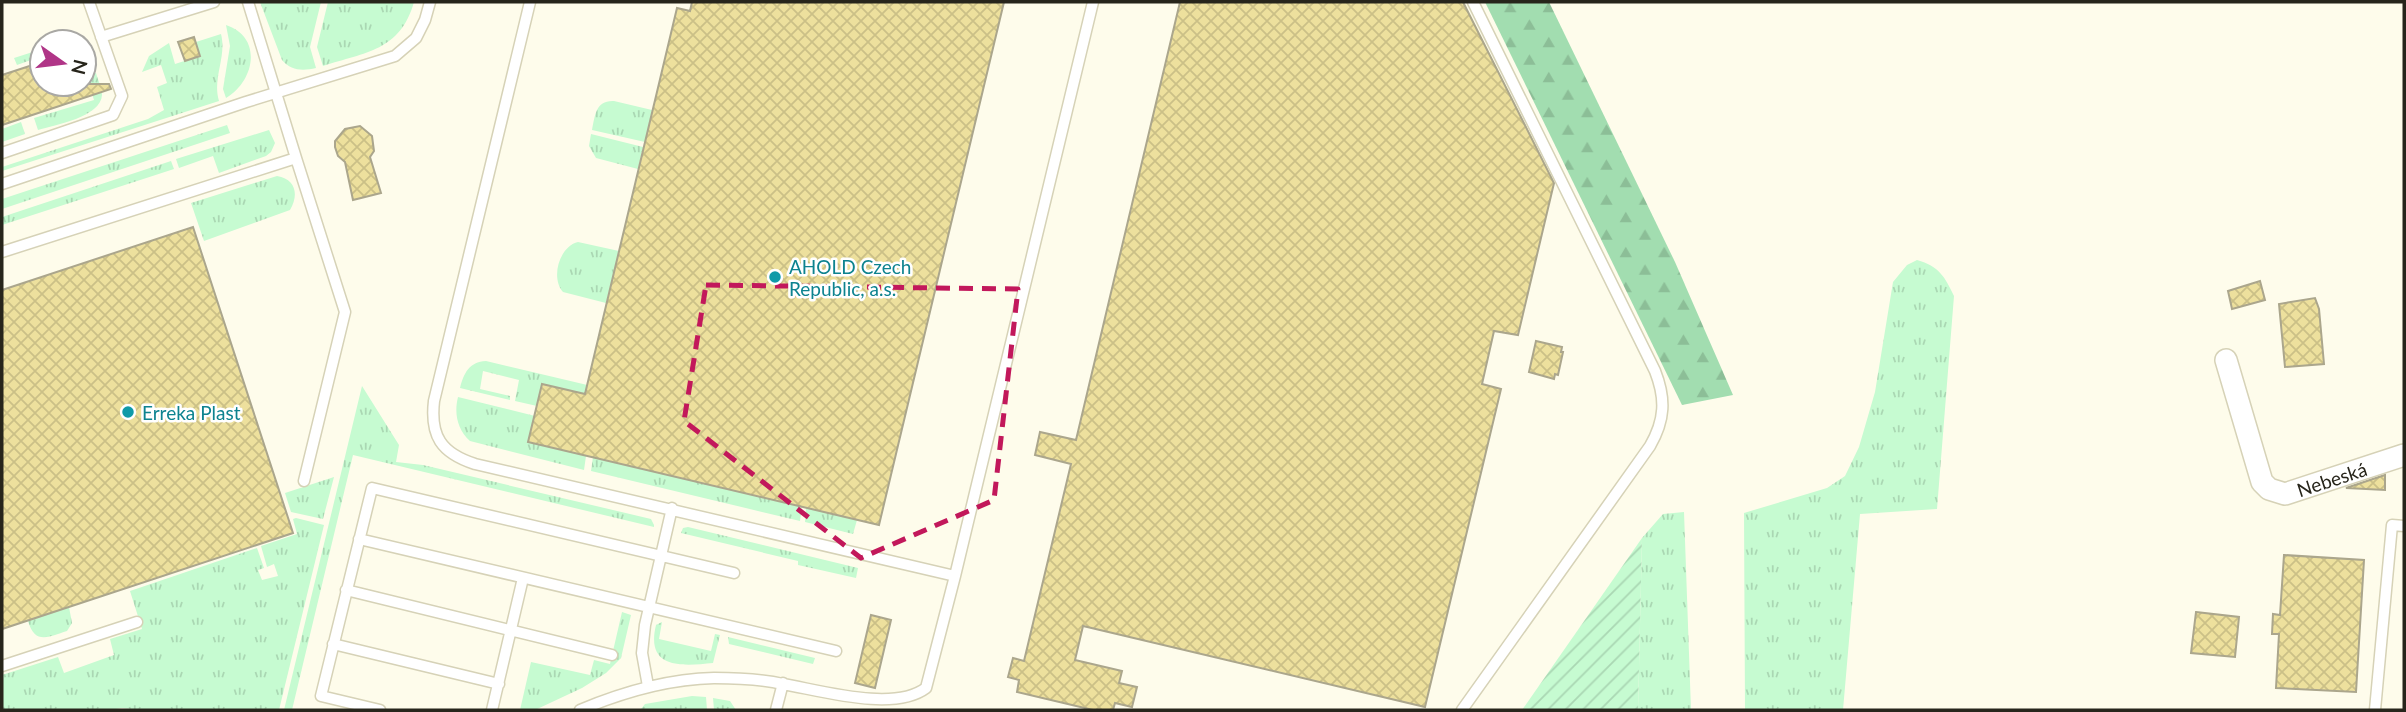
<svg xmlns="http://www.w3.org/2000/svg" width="2406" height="712" font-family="Lato,sans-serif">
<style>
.grass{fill:url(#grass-tufts)}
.forest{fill:url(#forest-firs)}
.garden{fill:url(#garden-furrows)}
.building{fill:url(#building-cross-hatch);stroke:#aba68c;stroke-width:2}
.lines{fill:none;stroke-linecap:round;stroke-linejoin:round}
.lane-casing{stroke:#d6d2b7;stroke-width:13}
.street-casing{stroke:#d6d2b7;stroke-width:24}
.lane{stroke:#fff;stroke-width:10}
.street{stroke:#fff;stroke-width:21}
.marked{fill:none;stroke:#c2185b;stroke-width:5;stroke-dasharray:14 9;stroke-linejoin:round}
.culture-dot{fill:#0f9aa8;stroke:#fff;stroke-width:2.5}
.labels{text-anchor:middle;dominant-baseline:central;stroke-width:5;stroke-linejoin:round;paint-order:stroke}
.culture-label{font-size:19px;fill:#0d838f;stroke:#fff;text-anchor:start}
.street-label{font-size:19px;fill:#27251b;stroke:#fff}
</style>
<defs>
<pattern id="grass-tufts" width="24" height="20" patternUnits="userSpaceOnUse" patternTransform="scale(1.75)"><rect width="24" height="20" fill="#c6fbd1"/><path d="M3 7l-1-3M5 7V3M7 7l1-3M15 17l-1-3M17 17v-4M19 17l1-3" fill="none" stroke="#aad7b3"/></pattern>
<pattern id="forest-firs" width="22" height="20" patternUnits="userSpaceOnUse" patternTransform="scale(1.75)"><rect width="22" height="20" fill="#a2ddb0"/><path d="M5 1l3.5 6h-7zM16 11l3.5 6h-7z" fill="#8cbe97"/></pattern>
<pattern id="garden-furrows" width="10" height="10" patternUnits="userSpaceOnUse" patternTransform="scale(1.75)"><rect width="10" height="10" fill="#c6fbd1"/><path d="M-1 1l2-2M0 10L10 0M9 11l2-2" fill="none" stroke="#aad7b3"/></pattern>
<pattern id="building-cross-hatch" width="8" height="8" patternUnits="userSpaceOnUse" patternTransform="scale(1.75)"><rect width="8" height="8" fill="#ede09d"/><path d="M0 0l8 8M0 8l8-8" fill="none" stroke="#cbc087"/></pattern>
</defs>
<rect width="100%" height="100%" fill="#fefceb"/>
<path class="grass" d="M260,2H321L310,47L316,68C303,71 291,71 282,60Z
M328,2H414C400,51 366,52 323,66L317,47Z
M226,25C263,37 255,81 226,98L223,89L230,46Z
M221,34C227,57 212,78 219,101L2,171V167L148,119L164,110L157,87L167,83L161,65L142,72L149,56L169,43L175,64L200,56L196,42Z
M42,49V56L17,65L14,58Z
M96,73C98,80 102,88 102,95C101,117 55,125 38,130L34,118L94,100L86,75Z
M614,101L652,110L645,142L592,130C595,115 596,100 614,101Z
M21,122L25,134L2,142V129Z
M227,125L230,133L2,209V199Z
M269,130L275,143L271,152L266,156L219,173L213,156L179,168L176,159Z
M591,134L643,147L638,169L596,158L589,146Z
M171,161L174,169L2,225V217Z
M277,176C296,179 299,195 290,210L204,241L191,203Z
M578,242L619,251L606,303L563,292C550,277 560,246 578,242Z
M1917,260C1939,266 1945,277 1954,296L1937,509L1860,514L1843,710H1745L1744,513L1827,488L1845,476L1859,447L1875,392L1893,282L1907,265Z
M486,361L600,388L597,397L537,406L515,401L519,380L483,371L480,389L510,396V400L460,388C464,373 469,362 486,361Z
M362,386L399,445L396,462L423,465L651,519L654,525V527L353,455L292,710H284Z
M458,397L535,416L586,456L584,470L470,441C457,429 454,413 458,397Z
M593,457L802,507L800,521L591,471Z
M334,477L323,519L291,512L285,493Z
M806,508L857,520L853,534L805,522Z
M1684,512L1691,710H1638L1642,538L1663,514Z
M296,518L324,525L279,710H141L122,708L110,710H2V675L58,657L64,673L114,655L110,639L142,629L130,591L257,548L264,568L258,570L262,580L278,576L274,564L267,567L261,546L297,534L293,519Z
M688,527L858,568L856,578L798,565V561L681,533L683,528Z
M69,607L72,623L67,631C48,637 35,645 28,621Z
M622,612L631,615L621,658L606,673L582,688L535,710H520L531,662L590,675L594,660L610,664Z
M662,622L659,639L711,651L715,634L720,635L713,663C683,666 645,670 656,625Z
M728,637L815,658L813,664L729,644Z
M692,696L706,697L707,710L641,709L645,704Z
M713,698L730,701L736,710H714Z"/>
<path class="forest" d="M1485,2H1549L1675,262L1733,395L1682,405Z"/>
<path class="garden" d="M1642,538L1638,710H1522Z"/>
<path class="building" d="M692,2H1004L879,525L528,442L542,384L585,394L677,8L690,11Z
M1180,2H1463L1554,183L1518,335L1494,331L1482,384L1501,389L1425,707L1083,626L1075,660L1122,671L1119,683L1137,687L1132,707L1115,703L1113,710H1093L1017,692L1019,680L1008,677L1013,658L1024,661L1071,464L1035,455L1040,432L1076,440Z
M194,37L200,56L185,61L178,42Z
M42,62V84H109L111,89L2,125V75Z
M360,126L372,136L374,151L370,157L381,193L353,200L345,162L338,156L335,147V141L345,129Z
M193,227L293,533L2,629V290Z
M2260,281L2265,300L2232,309L2228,291Z
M2315,298L2319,309L2324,364L2285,367L2279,304Z
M1536,341L1562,347L1561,352H1563L1558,375L1555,374L1554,379L1529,372Z
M2385,475V490L2346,488Z
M2284,555L2364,560L2356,692L2276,688L2279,634H2272L2273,614L2280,615Z
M2196,612L2239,617L2235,657L2191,653Z
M871,615L891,620L875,688L855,683Z"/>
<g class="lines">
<defs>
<path id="lane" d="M248,2L296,158
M530,2L434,401C430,436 441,453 475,464L955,576
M101,37L214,2
M2,153L113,115L122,96L89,2
M2,184L246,102L395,56L416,38L425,20L430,2
M2,252L296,158L345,312L304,481
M359,539L836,651
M346,590L612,655
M333,644L499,684
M2,666L137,622
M648,686L642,653L645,625L672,508
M380,710L321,696L372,488L734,573
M492,710L523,578
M580,710C623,692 667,679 714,678C737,678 760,679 783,684C823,691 894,712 926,688L955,576L1093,2
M776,710L783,683
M1462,710L1650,446C1665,420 1666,399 1655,371L1473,2
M2375,710L2392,525L2404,526"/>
<g id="street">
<path id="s1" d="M2226,360L2262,482L2269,489L2285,494L2404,455"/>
</g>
</defs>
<use href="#lane" class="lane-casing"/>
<use href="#street" class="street-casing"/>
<use href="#lane" class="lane"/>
<use href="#street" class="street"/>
</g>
<path class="marked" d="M706,285L1018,289L994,500L861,558L684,421Z"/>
<g class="culture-dot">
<circle cx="775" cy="277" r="7"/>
<circle cx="128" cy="412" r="7"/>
</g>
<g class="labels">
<g class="culture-label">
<text x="789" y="266">AHOLD Czech<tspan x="789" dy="22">Republic, a.s.</tspan></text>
<text x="142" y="412">Erreka Plast</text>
</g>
<g class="street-label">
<text stroke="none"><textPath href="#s1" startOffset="203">Nebeská</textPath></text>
</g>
</g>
<rect width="2406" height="712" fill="none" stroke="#27251b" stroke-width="7"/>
<g transform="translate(63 63) rotate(104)"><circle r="33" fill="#ffffff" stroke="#a9a8a4" stroke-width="2"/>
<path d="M0-5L12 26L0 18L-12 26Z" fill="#b03587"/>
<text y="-10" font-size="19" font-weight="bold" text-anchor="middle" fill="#27251b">N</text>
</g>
</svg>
